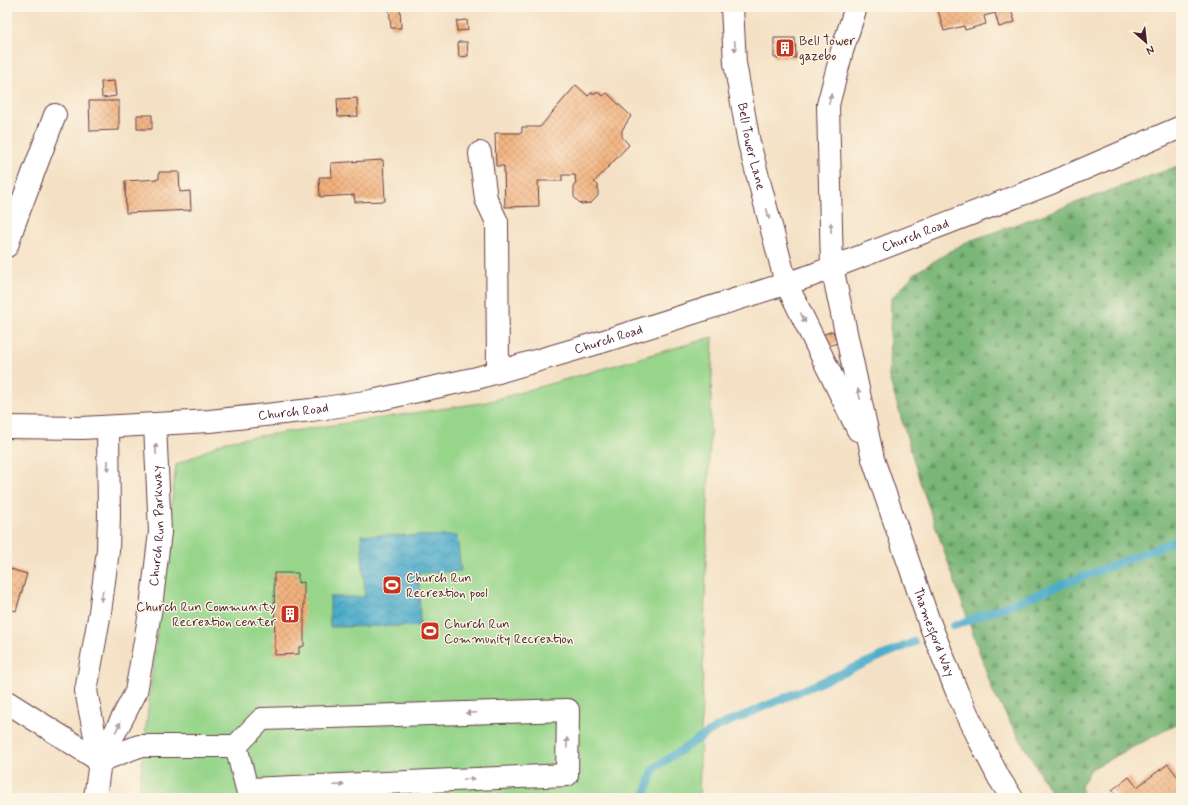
<svg xmlns="http://www.w3.org/2000/svg" width="1188" height="805" font-family="Mynerve,sans-serif">
<style>
.forest{fill:url(#forest-firs);stroke:#626a51}
.pitch{fill:#97d58b;stroke:#707a5b}
.water{fill:url(#water-waves);stroke:#4b667b}
.lines{fill:none;stroke-linecap:round;stroke-linejoin:round}
.stream{stroke:#4caccb;stroke-width:8}
.building{fill:url(#building-cross-hatch)}
.minor-casing{stroke:#643c42;stroke-width:24}
.major-casing{stroke:#643c42;stroke-width:24}
.minor{stroke:#fff;stroke-width:22}
.major{stroke:#fff;stroke-width:22}
.oneway{fill:#ae9aa0}
.labels{text-anchor:middle;dominant-baseline:central;stroke-width:3;stroke-linejoin:round;paint-order:stroke}
.poi-label{font-size:13px;fill:#4a1f2b;stroke:#fcf5e5;text-anchor:start}
.street-label{font-size:13px;fill:#4a1f2b;stroke:#fcf5e5}
</style>
<defs>
<pattern id="forest-firs" width="22" height="20" patternUnits="userSpaceOnUse"><rect width="22" height="20" fill="#79b677"/><path d="M5 1l3.5 6h-7zM16 11l3.5 6h-7z" fill="#659362"/></pattern>
<pattern id="water-waves" width="16" height="10" patternUnits="userSpaceOnUse"><rect width="16" height="10" fill="#4caccb"/><path d="M0 5q4-4 8 0t8 0" fill="none" stroke="#418ba5"/></pattern>
<pattern id="building-cross-hatch" width="8" height="8" patternUnits="userSpaceOnUse"><rect width="8" height="8" fill="#f3b27e"/><path d="M0 0l8 8M0 8l8-8" fill="none" stroke="#c79067"/></pattern>
</defs>
<rect width="100%" height="100%" fill="#fcf5e5"/>
<filter id="ink" filterUnits="userSpaceOnUse"><feTurbulence type="fractalNoise" baseFrequency=".025" numOctaves="2"/><feDisplacementMap in="SourceGraphic" scale="8" xChannelSelector="R" yChannelSelector="G"/><feConvolveMatrix kernelMatrix="1 2 1 2 8 2 1 2 1" color-interpolation-filters="sRGB"/></filter>
<filter id="wash" filterUnits="userSpaceOnUse"><feTurbulence type="fractalNoise" baseFrequency=".012" numOctaves="4" result="noise"/><feDisplacementMap in="SourceGraphic" scale="16" xChannelSelector="R" yChannelSelector="G"/><feGaussianBlur stdDeviation="0.9" result="paint"/><feColorMatrix in="noise" values="0 0 0 0 0 0 0 0 0 0 0 0 0 0 0 0 0 1.4 0 .05"/><feComposite in="paint" operator="in"/></filter>
<g filter="url(#wash)">
<rect width="100%" height="100%" fill="#f4e1c5"/>
<path class="forest" d="M1181,165V722L1091,769L1081,786L1084,798H1054L994,694L921,485L889,377L891,299L915,273L964,243Z"/>
<path class="pitch" d="M713,337L699,798H138L176,465L226,441L487,402Z"/>
<path class="water" d="M361,535L457,536L461,571L419,573L420,626L330,627V597H365Z"/>
<g class="lines">
<path class="stream" d="M954,626L1181,539
M644,798L654,768L717,727L914,642"/>
</g>
<g id="blocks">
<path class="building" d="M398,7H400L401,28H391L389,8Z
M937,7H1010L1015,22L999,27L995,13L984,16L986,24L965,30L964,26L944,31Z
M467,20L468,30L457,31V21Z
M774,38H795L796,58H774Z
M458,42H467L468,56L459,57Z
M114,81L116,96L102,98L101,82Z
M576,85L588,96L591,93H599L603,96L607,93L631,116L622,130V137L629,145L594,182L598,185V196L591,203L581,204L574,197V184H576L575,175H562V181H538L539,206L505,207L504,166H496L495,133H522V127H540Z
M357,98L358,116L338,117L337,99Z
M89,101H119V130L90,131Z
M137,115H152V129H137Z
M383,160L385,201L355,202L354,195L320,197L319,177H332L331,163Z
M159,172H179L180,192L190,191L191,210L126,213L125,181L159,179Z
M833,331L837,343L826,347L822,335Z
M7,568L27,574L16,611L7,608Z
M274,573H298V583L304,582V646L299,647V654L275,655Z
M1168,764L1181,781V798H1118L1112,790L1129,777L1137,787Z"/>
</g>
</g>
<g filter="url(#ink)">
<use href="#blocks" fill-opacity="0" stroke="#643c42" stroke-width="1"/>
<g class="lines">
<defs>
<g id="minor">
<path id="s1" d="M732,7L735,63L749,143L786,283L858,430"/>
<path id="s2" d="M856,7L842,51L828,105L832,267L873,459L928,619L957,692L980,741L999,778L1012,798"/>
<path d="M480,153L486,199L497,222L498,372"/>
<path d="M7,246L13,227L55,115"/>
<path d="M7,702L100,761"/>
<path d="M100,761L139,746H236L262,719L568,710L567,775L247,789L236,746"/>
<path d="M100,761L86,691L100,612L108,550L109,515L108,427"/>
<path id="s3" d="M95,798L100,761L136,692L151,607L160,532L155,425"/>
</g>
<g id="major">
<path id="s4" d="M7,427L82,428L210,421L311,410L372,401L477,378L601,342L810,276L1051,183L1181,127"/>
</g>
</defs>
<use href="#minor" class="minor-casing"/>
<use href="#major" class="major-casing"/>
<use href="#minor" class="minor"/>
<use href="#major" class="major"/>
</g>
<defs><path id="oneway-solid" d="M-6-.8H1V-3.2L6.5 0L1 3.2V.8H-6Z"/></defs>
<g class="oneway">
<use href="#oneway-solid" transform="translate(735 46) rotate(87)"/>
<use href="#oneway-solid" transform="translate(830 99) rotate(-76)"/>
<use href="#oneway-solid" transform="translate(768 214) rotate(75)"/>
<use href="#oneway-solid" transform="translate(831 228) rotate(-91)"/>
<use href="#oneway-solid" transform="translate(803 318) rotate(64)"/>
<use href="#oneway-solid" transform="translate(859 394) rotate(-102)"/>
<use href="#oneway-solid" transform="translate(156 449) rotate(-92)"/>
<use href="#oneway-solid" transform="translate(108 466) rotate(89)"/>
<use href="#oneway-solid" transform="translate(102 596) rotate(98)"/>
<use href="#oneway-solid" transform="translate(471 713) rotate(178)"/>
<use href="#oneway-solid" transform="translate(118 727) rotate(-63)"/>
<use href="#oneway-solid" transform="translate(567 743) rotate(-90)"/>
<use href="#oneway-solid" transform="translate(469 779) rotate(-3)"/>
<use href="#oneway-solid" transform="translate(339 785) rotate(-3)"/>
</g>
</g>
<defs>
<symbol id="building-square" viewBox="-11 -11 22 22"><rect x="-9" y="-9" width="18" height="18" rx="4" fill="#c8321e" stroke="#fcf5e5"/><path d="M-4-6H4V6H1V3H-1V6H-4ZM-2.5-4.3h1.7v1.8h-1.7ZM.8-4.3h1.7v1.8H.8ZM-2.5-1h1.7V.8h-1.7ZM.8-1h1.7V.8H.8Z" fill="#fff"/></symbol>
<symbol id="stadium-square" viewBox="-11 -11 22 22"><rect x="-9" y="-9" width="18" height="18" rx="4" fill="#c8321e" stroke="#fcf5e5"/><path d="M0-5a6.5 5 0 1 0 0 10a6.5 5 0 1 0 0-10ZM-3.5-1.8h7v3.6h-7Z" fill="#fff"/></symbol>
</defs>
<g fill-rule="evenodd">
<use href="#building-square" x="774" y="37" width="22" height="22"/>
<use href="#stadium-square" x="381" y="574" width="22" height="22"/>
<use href="#building-square" x="279" y="603" width="22" height="22"/>
<use href="#stadium-square" x="419" y="620" width="22" height="22"/>
</g>
<g class="labels">
<g class="poi-label">
<text x="799" y="41">Bell Tower<tspan x="799" dy="15">gazebo</tspan></text>
<text x="406" y="578">Church Run<tspan x="406" dy="15">Recreation pool</tspan></text>
<text x="276" y="607" text-anchor="end">Church Run Community<tspan x="276" dy="15">Recreation center</tspan></text>
<text x="444" y="624">Church Run<tspan x="444" dy="15">Community Recreation</tspan></text>
</g>
<g class="street-label">
<text stroke="none"><textPath href="#s1" startOffset="141">Bell Tower Lane</textPath></text>
<text stroke="none"><textPath href="#s4" startOffset="935">Church Road</textPath></text>
<text stroke="none"><textPath href="#s4" startOffset="611">Church Road</textPath></text>
<text stroke="none"><textPath href="#s4" startOffset="287">Church Road</textPath></text>
<text stroke="none"><textPath href="#s3" startOffset="283">Church Run Parkway</textPath></text>
<text stroke="none"><textPath href="#s2" startOffset="644">Thamesford Way</textPath></text>
</g>
</g>
<rect width="1188" height="805" fill="none" stroke="#fcf5e5" stroke-width="24"/>
<g transform="translate(1146 42) rotate(152)" stroke="#fcf5e5" stroke-width="3" paint-order="stroke">
<path d="M0-3L7 15L0 10L-7 15Z" fill="#4a1f2b"/>
<text y="-6" font-size="11" font-weight="bold" text-anchor="middle" fill="#4a1f2b">N</text>
</g>
</svg>
